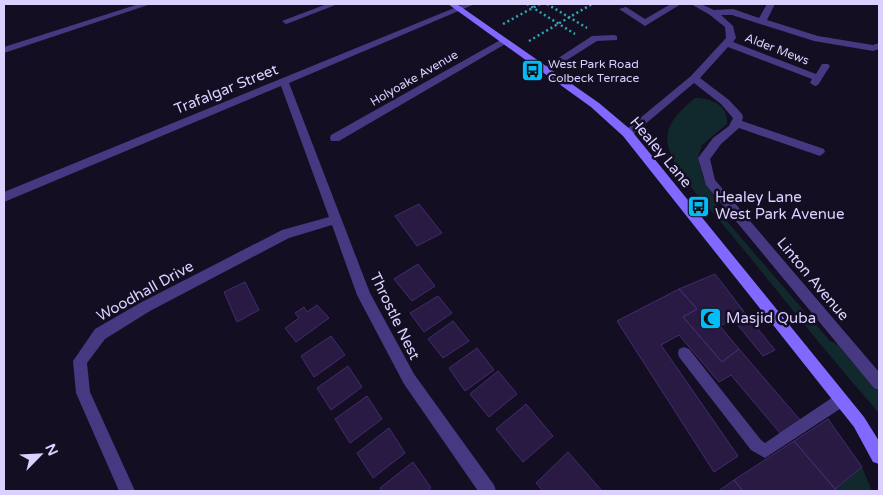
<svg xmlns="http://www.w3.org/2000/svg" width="883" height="495" font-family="'Varela Round',sans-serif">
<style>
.green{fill:#11292c}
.building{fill:#281a43;stroke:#432c6f}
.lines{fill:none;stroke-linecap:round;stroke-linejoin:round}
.path{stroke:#2fa8b3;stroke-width:2.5;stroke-dasharray:2 3;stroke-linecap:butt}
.service{fill:#463981;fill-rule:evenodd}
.minor{fill:#463981;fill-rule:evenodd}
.tertiary{fill:#463981;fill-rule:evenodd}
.secondary{fill:#8168fe;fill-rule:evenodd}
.labels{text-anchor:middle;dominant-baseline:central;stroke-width:5;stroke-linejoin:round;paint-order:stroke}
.far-street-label{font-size:12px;fill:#dcd0ff;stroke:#140e22}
.far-poi-label{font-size:12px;fill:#dcd0ff;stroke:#140e22;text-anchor:start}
.street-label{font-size:15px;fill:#dcd0ff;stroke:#140e22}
.poi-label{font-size:15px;fill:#dcd0ff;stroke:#140e22;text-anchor:start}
</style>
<rect width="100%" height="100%" fill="#140e22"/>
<path class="green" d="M695,98C711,98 729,105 727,124L702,145L698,157L703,178L713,194L718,211L830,341L846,349L879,392V413C828,355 780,294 731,234C713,212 673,172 668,145C664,124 681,110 695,98Z
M862,467L872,491H837L835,489Z"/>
<path class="building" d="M419,204L442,233L417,246L395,216Z
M418,264L435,286L412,301L394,279Z
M715,274L745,313L720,326L739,349L722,362L683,317L697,309L679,289Z
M245,282L259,310L237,322L224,292Z
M679,289L697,309L683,317L722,362L739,349L800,420L780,433L731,375L719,382L679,335L661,345L738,456L714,472L617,321Z
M438,296L452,313L424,332L410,313Z
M317,305L329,318L296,342L285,328L299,318L295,313L304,307L307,312Z
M745,313L775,350L763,356L733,319Z
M453,321L469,341L443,358L428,339Z
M331,336L345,355L314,377L301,356Z
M477,348L494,370L465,391L449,368Z
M348,366L362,387L331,410L317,388Z
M498,371L517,394L489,417L470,394Z
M367,396L382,419L350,443L335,419Z
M526,404L553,436L523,462L496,429Z
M828,419L862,467L835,489L794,441Z
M389,428L405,453L373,478L357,453Z
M794,441L837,491H743L734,480Z
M568,452L602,491H543L536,483Z
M413,462L431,488L427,491H382L380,488Z
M734,480L743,491H720V490Z"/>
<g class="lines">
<path class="path" d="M527,4L575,34
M547,4L587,28
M503,24L540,4
M529,41L592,4"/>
<path class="service" d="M684,347L689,349L761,440L765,443L836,395L841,393L846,395L848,400L846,405L765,458L751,450L679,357L678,353L679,349Z"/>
<path class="minor" d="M327,4H338L289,23L286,24L282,21Z
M464,4H475L289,83L370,293L414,374L494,485L496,491H478L404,384L357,295L332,225L289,238L150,311L105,339L87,363L90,392L135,491H119L76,393L73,361L95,329L140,303L282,230L329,217L281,86L4,202V192Z
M671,4H681L645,26L619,9L626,7L645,19Z
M691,4H701L714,10L733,9L759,18L767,4H775L767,20L818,36L873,45L879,43V49L873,51L814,41L732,15H721L733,26L736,38L733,42L816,74L822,64H828L830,66L818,85L815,86L810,83L812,79L728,47L700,78L729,100L742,114L743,117L742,121L824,149L825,152L820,156L739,128L721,144L710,159L715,180L879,372V390L874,388L706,185L698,158L713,138L729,126L733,118L721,104L694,83L631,136L627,137L622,133L691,76L726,38L725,27L710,15Z
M614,35L617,36V40L597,41L548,72H542L540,70L592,36Z
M504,38L509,41L507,43L339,141H331L330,138L331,135Z"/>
<path class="tertiary" d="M139,4H151L4,53V47Z"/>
<path class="secondary" d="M448,4H457L599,103L631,130L864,417L879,441V464L873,462L854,427L623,136L591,107Z"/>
</g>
<defs>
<symbol id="bus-square" viewBox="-11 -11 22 22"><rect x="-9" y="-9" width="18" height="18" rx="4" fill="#02bcf8" stroke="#140e22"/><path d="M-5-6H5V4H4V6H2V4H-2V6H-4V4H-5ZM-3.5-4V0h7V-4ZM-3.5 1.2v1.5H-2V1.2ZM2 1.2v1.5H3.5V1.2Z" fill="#111"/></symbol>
<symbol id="mosque-square" viewBox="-11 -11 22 22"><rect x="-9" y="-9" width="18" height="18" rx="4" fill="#02bcf8" stroke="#140e22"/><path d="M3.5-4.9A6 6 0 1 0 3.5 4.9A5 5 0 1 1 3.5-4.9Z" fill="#111"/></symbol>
</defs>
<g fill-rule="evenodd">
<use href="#bus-square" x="520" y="58" width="25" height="25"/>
<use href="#bus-square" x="686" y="194" width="25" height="25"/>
<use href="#mosque-square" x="698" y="306" width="25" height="25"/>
</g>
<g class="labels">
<g class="far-street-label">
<text transform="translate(777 49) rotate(21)">Alder Mews</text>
<text transform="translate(414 78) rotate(-30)">Holyoake Avenue</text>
</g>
<g class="far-poi-label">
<text x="548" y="64">West Park Road<tspan x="548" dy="14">Colbeck Terrace</tspan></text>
</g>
<g class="street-label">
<text transform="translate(226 89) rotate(-22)">Trafalgar Street</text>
<text transform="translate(661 152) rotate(50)">Healey Lane</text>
<text transform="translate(813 279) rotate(50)">Linton Avenue</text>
<text transform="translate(145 291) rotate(-29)">Woodhall Drive</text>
<text transform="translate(395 316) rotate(64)">Throstle Nest</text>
</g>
<g class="poi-label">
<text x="715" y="197">Healey Lane<tspan x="715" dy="17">West Park Avenue</tspan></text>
<text x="726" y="318">Masjid Quba</text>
</g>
</g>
<rect width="883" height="495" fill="none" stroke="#dcd0ff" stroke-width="10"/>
<g transform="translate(40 455) rotate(66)" stroke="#140e22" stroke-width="4" paint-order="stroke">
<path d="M0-4L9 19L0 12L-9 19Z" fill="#dcd0ff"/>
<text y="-8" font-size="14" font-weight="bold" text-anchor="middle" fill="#dcd0ff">N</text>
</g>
</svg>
